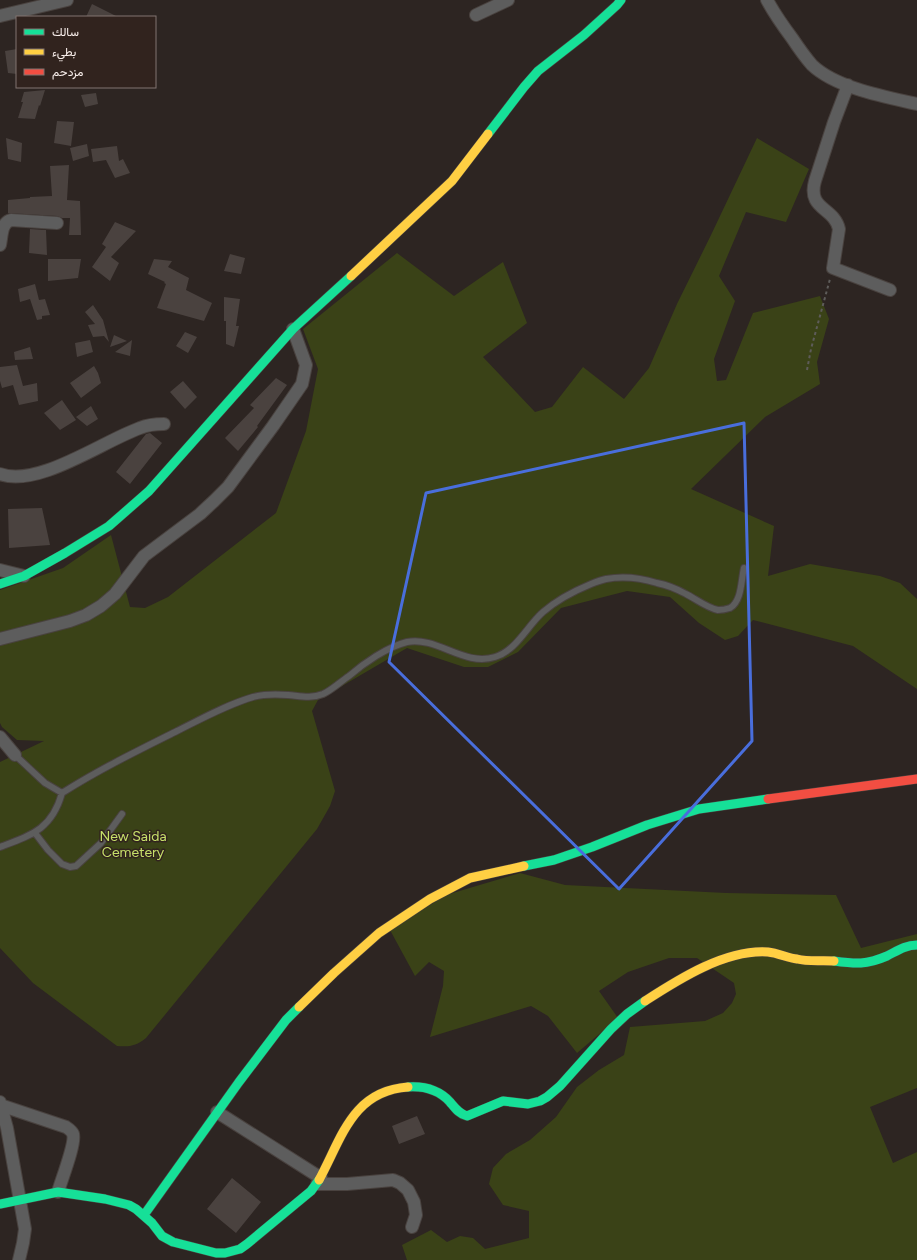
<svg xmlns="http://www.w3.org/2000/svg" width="917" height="1260" font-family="Figtree,Vazirmatn,sans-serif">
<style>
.green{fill:#3a4217}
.building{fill:#4a423f}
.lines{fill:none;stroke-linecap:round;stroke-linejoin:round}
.lane-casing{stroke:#49423f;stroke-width:8}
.street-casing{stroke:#49423f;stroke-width:14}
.fast-casing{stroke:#49423f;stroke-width:10}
.slow-casing{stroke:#49423f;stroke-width:10}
.jam-casing{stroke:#49423f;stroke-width:10}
.path{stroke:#5e5c5a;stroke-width:2;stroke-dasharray:3 3;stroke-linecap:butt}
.lane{stroke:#5d5d5d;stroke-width:6}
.street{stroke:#5d5d5d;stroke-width:12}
.fast{stroke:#16e098;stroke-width:9}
.slow{stroke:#ffcf43;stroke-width:9}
.jam{stroke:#f24e42;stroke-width:9}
.marked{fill:none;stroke:#496edc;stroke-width:3;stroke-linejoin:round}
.labels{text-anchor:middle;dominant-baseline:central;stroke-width:3;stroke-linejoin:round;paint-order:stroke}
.park-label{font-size:14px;fill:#c7e06a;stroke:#31231e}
</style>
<rect width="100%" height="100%" fill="#2d2522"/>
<path class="green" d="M757,138L809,169L786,222L746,212L719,276L735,301L714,359L717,381L726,380L753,313L820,296L829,319L817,362L820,384L765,417L691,489L774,526L768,576L810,564L880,576L900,583L917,599V689L853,646L753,620L738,636L725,640L699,623L670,597L627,591L561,608L518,652L488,667H464L407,648L318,700L312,711L335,791L330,806L317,829L146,1038C136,1046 130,1047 117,1046L33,983L0,948V762L44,741L17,740L2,727L0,723V590L63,568L111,535L130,607L145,608L168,597L276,513L306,431L318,369L303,329L397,253L454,296L503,262L527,323L483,357L535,412L552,407L583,367L624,399L649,368L677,304L711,235Z
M520,873L565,885L726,893L836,895L861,948L917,934V1088L870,1107L893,1163L917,1152V1260H407L402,1245L431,1230L447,1242L460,1236L473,1238L485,1249L529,1238V1211L503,1205L489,1184L493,1168L506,1154L530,1140L556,1117L577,1087L599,1070L624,1055L630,1027L705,1021L723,1013L732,1003L736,994L734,983L697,958H669L628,972L599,991L618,1018L577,1053L548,1016L531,1006L430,1037L443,986L444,971L429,962L415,976L390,930L446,895Z"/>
<path class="building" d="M92,4L118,17H86Z
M17,49V74L8,73L5,51Z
M45,90L40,106L39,105L35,119L18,118L23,102H21L24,92Z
M96,93L98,104L85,107L81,95Z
M57,121L74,122L71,146L54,143Z
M6,138L22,143L21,162L8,159Z
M87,144L89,156L73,161L70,148Z
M117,146L119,161L123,159L130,173L115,178L106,160L93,162L91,149Z
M69,165L67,200L80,201L81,235H69L70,218H62L57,216L8,213V200L30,198V197L52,196L50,166Z
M115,222L136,231L111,257L119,263L110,281L92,267L106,247L102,244Z
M30,229L46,230L47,255L29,253Z
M230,254L245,258L241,274L224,271Z
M48,259H81L78,278L48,281Z
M154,259L172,261L168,267L189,278L186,290L212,303L204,321L157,308L166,284L164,283L165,282L148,274Z
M35,284L39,300L45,299L50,315L42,316V319L37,320L30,299L20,302L18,289Z
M224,297L240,299L236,326H239L234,347L226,344V321H224Z
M93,305L103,320L109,342L104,336L93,337L88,325L95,324L85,312Z
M185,332L197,337L188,353L176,346Z
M114,335L127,341L110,347Z
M90,340L93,352L77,357L75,343Z
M132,340L130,356L115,352Z
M30,347L33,359L15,360L14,352Z
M17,365L23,386L37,383L38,401L19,405L13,385L2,388L0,381V367Z
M94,366L98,373L101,383L81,398L70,383Z
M276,378L287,385L257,426L258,427L238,451L225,438L254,408L250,405Z
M183,381L197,397L185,409L170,392Z
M62,400L76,420L60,430L44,413Z
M91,406L98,419L87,426L76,417Z
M150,433L162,443L130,484L116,472L146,434Z
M42,508L50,545L9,548L8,509Z
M417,1116L425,1134L399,1144L392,1126Z
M232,1178L261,1202L236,1233L207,1209Z"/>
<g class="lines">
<defs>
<path id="lane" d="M15,755L45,783L62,793C100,769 137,751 177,731C201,719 226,705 253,697C264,694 276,694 288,695C300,696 311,699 323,694C332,690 340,682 349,676C364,663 387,647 407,642C437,636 464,667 495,657C517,650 527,626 543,612C557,600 574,591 591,584C596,582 601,580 606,579C622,576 641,578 657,583C667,585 677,589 686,594C696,599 707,608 718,610C722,610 727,609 730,608C742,601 741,580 744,568
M35,833L48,850L62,864L70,867L76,866L101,843L122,814
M0,847C32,835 52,829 62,793"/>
<path id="street" d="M767,0C774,13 783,26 792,38C798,47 805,57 812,65C836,88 886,97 917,104
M476,15L508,0
M0,16L67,0
M848,85L834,122L815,181C807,210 834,207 839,229L833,268L890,290
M0,245C2,236 1,223 11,220L57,223
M0,474C38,488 103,441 140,428C147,425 156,424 164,424
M0,570L24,576
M0,639L70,621L86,615L101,606L115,594L144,556L200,514L214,501L228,487L273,426L302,384L306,365L293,329
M0,737L15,755
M0,1102L7,1128L25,1229L23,1243L19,1260
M0,1105L66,1127C69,1129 72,1131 73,1134C76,1143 61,1181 58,1192
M217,1112L321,1178
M317,1184H347L393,1180L400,1183L408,1190L414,1202L416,1215L412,1227"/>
<path id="fast" d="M488,134L524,87L538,71L584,35L617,5L621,0
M0,584L24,576L65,553L109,526L149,491L293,329L351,276
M524,866L554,860L592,847L647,825L699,809L768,799
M834,961C856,964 866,965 887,956C897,951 905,945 917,945
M408,1087C423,1086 439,1090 450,1102C455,1108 459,1114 467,1116L503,1101L528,1104L540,1101L547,1097L560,1086L611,1029L627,1014L645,1001
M0,1204L58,1192L105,1199L129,1205L136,1209L152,1223L162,1236L173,1242L216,1253H225L240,1249L247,1244L311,1191L319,1180
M144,1215L239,1082L286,1020L299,1007"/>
<path id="slow" d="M351,276L452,181L488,134
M645,1001C679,979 726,949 768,952C778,953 788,958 797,959C809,962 822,960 834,961
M299,1007L334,973L379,933L430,899L470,878L524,866
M319,1180C342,1138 352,1091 408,1087"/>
<path id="jam" d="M768,799L917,779"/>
</defs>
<use href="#lane" class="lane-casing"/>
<use href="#street" class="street-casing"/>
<use href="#fast" class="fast-casing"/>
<use href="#slow" class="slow-casing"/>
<use href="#jam" class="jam-casing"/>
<path class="path" d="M807,370L811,349L830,279"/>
<use href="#lane" class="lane"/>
<use href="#street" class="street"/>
<use href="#fast" class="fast"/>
<use href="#slow" class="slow"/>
<use href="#jam" class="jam"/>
</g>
<path class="marked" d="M744,423L752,741L619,889L389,662L426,493Z"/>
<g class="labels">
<g class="park-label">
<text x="133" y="836">New Saida<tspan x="133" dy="16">Cemetery</tspan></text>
</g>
</g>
<rect x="16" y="16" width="140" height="72" fill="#31231e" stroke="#817570"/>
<rect x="24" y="29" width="20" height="6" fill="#16e098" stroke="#817570"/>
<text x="52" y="36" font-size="12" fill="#f9efec">سالك</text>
<rect x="24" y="49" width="20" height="6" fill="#ffcf43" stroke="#817570"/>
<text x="52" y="56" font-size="12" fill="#f9efec">بطيء</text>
<rect x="24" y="69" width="20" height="6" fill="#f24e42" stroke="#817570"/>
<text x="52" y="76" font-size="12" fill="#f9efec">مزدحم</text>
</svg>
